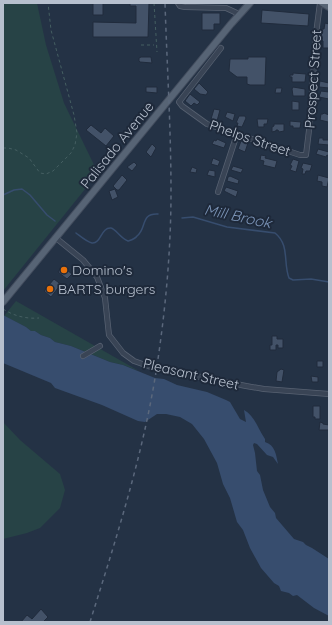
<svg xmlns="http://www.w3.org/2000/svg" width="332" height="625" font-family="Quicksand,sans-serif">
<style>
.green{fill:#274346}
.water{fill:#374d6e}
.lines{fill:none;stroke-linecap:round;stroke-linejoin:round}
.stream{stroke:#374d6e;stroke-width:1.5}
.building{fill:#435268;stroke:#202b3c}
.minor-casing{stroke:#586272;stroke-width:6}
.major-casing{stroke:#434d5e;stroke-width:8}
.path{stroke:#455f62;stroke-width:1;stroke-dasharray:3 3;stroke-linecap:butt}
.minor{stroke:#394455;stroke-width:4.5}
.major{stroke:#576475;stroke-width:6}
.rail{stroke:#5b687c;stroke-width:1.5;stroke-dasharray:4 4;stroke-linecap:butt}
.food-dot{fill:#e8710a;stroke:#1e293a;stroke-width:1.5}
.labels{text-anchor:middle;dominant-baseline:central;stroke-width:4;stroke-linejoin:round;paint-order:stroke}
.street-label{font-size:14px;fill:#b7c0ce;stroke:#1e293a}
.poi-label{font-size:14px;fill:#b7c0ce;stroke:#1e293a;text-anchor:start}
.water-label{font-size:15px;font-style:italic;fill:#7c95b8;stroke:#1e293a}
</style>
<rect width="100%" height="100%" fill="#243245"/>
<path class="green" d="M3,3H37L46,45L64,103L98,173L3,291Z
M16,301L139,371L123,365L110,362L71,346L55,342L50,338L41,335L35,331H31L26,327L4,316Z
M3,422L20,440L60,474L65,490L60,508L40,528L27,533L3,539Z"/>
<path class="water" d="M3,315L26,327L31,331H35L41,335L50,338L55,342L71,346L110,362L123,365L155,378L164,379L177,385L207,392L226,400L230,402L240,419L246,422L244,410C255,416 258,429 265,439V442C275,445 276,454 278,464L273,457L267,455L257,444L254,443L253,445L255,453L257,471L260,475L263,490L270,507L275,513L276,518L294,539L303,542L306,545L312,548L329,559V616L314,608L297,595L293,596L289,593L281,591L279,586L274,583L261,568L250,548L243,530L237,522L230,498L223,484L217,463L204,439L192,424L180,417L166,414H157L145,422L138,421L102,405L55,388L51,383L3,363Z"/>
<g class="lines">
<path class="stream" d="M3,195L14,190L22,189L30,195L47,215L55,221
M182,218L193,217L227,227L275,233C290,245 283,263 289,278L293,280L311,279L329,282
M76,233C80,236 87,242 92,243C101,244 101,227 111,228C116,229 120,238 128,241C131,240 135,239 137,236C147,229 140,213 158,214"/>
</g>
<path class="building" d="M93,3H103V15H93Z
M130,3H149L148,37H93V22L136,23V6H130Z
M262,10L309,14L308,26L261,23Z
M202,13H220V24H214V30H202Z
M325,23L329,24V48H323V41L321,40L322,29H324Z
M141,57H151L152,63L140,62L139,61V58Z
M248,57H266L265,85H250L247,84V77H237L229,71L230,59H248Z
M293,73L306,74L305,82H292V77H290V75H293Z
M320,81L329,83V88L319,87Z
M199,83L208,92L206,95L200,94L194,89Z
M146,87H157V93L146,92Z
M293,87L305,89V96H293L292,89Z
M276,88H282L281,93H275Z
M321,91L329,92V99L319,97Z
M190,94L200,102L197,105L194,103L191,106L185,101Z
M292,101L299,102V110H292Z
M214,109L220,110L217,121L211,119Z
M227,112L235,114L233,121L225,117Z
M324,113L329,115V121L328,122L320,120L321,114H323Z
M239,116H245L246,118L242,127L237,126L238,123H236Z
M257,119H268L267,124H264V127H258Z
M290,121L301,122L300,128H293V126H290Z
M274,124H284V131L279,132L278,130H276V131L272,132V127L274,126Z
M91,125L101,133L105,128L114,136L106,146L86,130Z
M319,138H323V140H329V145L318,144Z
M217,139L226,143L224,148L212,144L214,140L216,141Z
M241,141L248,143L245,152L238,149Z
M152,144L156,148L151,157L146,152Z
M318,149L329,152V156L327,155L326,157L316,154Z
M261,155L266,156L265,158L277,161L275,168L263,165L264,161L260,160Z
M213,158L220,161L218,166L211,164Z
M293,159L299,161L296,172L290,170L292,166L290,165Z
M134,162L137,165L132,171L127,167Z
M303,163L312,165L310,171H306L305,174H302L303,169L301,168Z
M233,166L243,169L241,173L231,170Z
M192,167L197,169L196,173L190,172Z
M209,170L215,171V177L207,175Z
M122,175L127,180L119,190H117L113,186Z
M318,175L329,178L327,187L322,186V182L317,181Z
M230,176L239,180L238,184L227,181L228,177Z
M226,187L238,191L236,197L224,191Z
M115,189L118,197L112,200L109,191Z
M62,266L72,274L67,279L58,272Z
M54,279L63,286L60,290L58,288L51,297L44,291Z
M272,336H277V339H283V348H278V345H276V350H270V345H272Z
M317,361H323V367H317Z
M281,369L284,370L282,382L276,381L277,372Z
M311,376L318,377V382H312Z
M313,406H320V419H315V417H313Z
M320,422L323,423V424L329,425V430H319Z
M41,609L48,617L43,622H21L27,615L32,619Z"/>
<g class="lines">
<defs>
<path id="minor" d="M178,3L180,6L185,7L226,8L239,14
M221,48L179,102L182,106L207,124L300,155H306L310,122L316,34L320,3
M218,192L237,134
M56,238L83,260L97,277L105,298L109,335L123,353L134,361L151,367L246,386L264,389L329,394
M83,356L100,346"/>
<path id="major" d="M322,3L329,7
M3,302L231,24L250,3"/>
</defs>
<use href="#minor" class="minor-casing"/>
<use href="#major" class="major-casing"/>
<path class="path" d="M154,3L157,52
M141,45H154
M3,148H8L16,150L29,158L40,173L46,174L53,171L71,153L75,145L77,133L74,115L51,30L48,3
M3,309C14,316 26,319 39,318"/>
<use href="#minor" class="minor"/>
<use href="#major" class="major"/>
<path class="rail" d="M90,622C117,536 145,449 158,359C166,304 171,248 171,192C171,129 167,66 165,3"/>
</g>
<g class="food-dot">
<circle cx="64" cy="270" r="4"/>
<circle cx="50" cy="289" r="4"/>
</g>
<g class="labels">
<g class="street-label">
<text transform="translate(313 79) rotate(-86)">Prospect Street</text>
<text transform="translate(250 138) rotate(19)">Phelps Street</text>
<text transform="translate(117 145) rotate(-51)">Palisado Avenue</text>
<text transform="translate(191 374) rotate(13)">Pleasant Street</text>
</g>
<g class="poi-label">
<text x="72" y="270">Domino's</text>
<text x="58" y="289">BARTS burgers</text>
</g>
<g class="water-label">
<text transform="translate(238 216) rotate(12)">Mill Brook</text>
</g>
</g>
<rect width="332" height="625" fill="none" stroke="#b7c0ce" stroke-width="8"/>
</svg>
